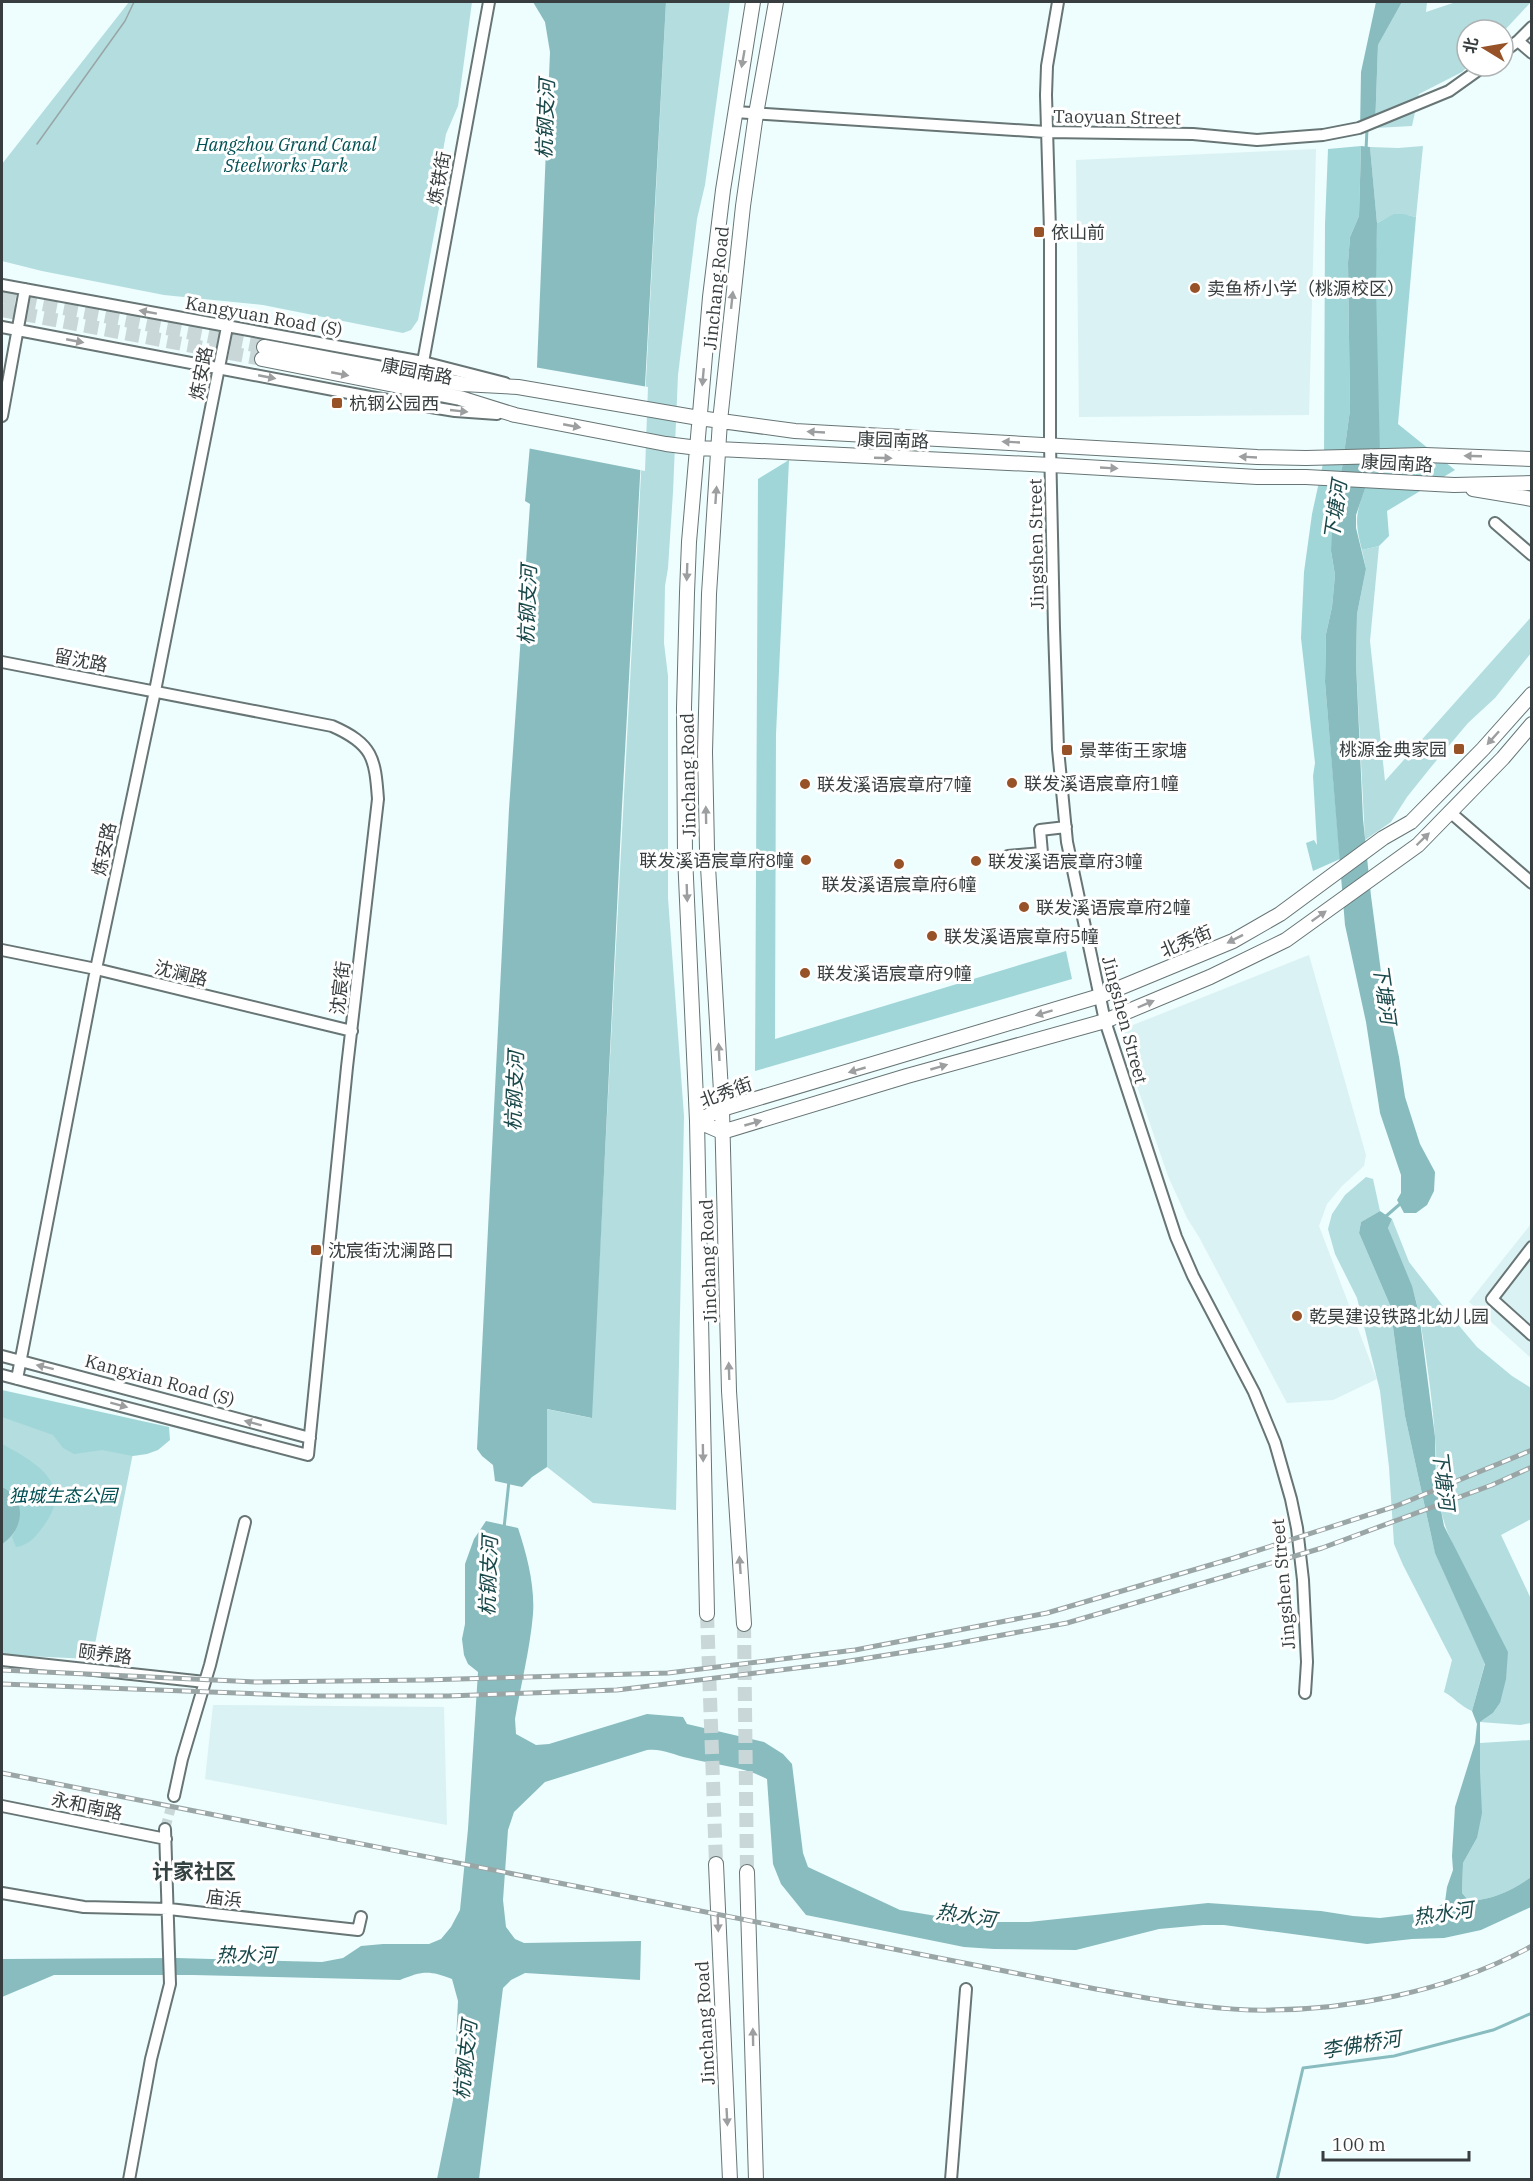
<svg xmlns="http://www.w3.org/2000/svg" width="1533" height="2181" font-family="'IBM Plex Serif','Noto Sans SC',serif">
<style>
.built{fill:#daf2f3}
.green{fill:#b3dddf}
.forest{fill:#a1d6d8}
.water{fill:#89bcbf}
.pier{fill:#eefdfe}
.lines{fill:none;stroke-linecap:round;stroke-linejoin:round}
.stream{stroke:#89bcbf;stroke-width:3}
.minor-tunnel{stroke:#cad7d8;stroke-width:10;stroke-dasharray:10 5;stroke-linecap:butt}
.major-tunnel{stroke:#cad7d8;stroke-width:14;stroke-dasharray:14 7;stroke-linecap:butt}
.minor-casing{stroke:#687575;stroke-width:14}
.major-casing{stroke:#687575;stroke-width:16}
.minor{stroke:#fff;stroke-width:10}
.major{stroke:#fff;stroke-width:14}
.tram{stroke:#9aa5a6;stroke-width:1.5}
.rail-casing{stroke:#9aa5a6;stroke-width:5}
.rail{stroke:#fff;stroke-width:3;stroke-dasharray:9;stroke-linecap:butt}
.oneway{fill:#9c9e9f}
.poi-dot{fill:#975227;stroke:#fff;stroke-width:2}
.labels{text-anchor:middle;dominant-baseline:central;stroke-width:6;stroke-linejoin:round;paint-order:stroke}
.street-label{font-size:18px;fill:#383e3f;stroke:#fff}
.park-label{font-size:18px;font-style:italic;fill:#005053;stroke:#fff}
.poi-label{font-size:18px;fill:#383e3f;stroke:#fff;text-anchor:start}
.water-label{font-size:20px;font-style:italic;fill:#1a494b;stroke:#fff}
.quarter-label{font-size:21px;font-weight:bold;fill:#354242;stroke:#fff}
</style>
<rect width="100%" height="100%" fill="#eefdfe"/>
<path class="built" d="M1316,149L1309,415L1079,417L1076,160Z
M1309,955L1366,1155L1364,1166L1342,1186L1327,1204L1319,1226L1377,1379L1333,1400L1287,1403L1199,1237L1187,1218L1168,1176L1121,1040L1128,1027Z
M1531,1224V1358L1469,1302Z
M213,1705L444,1707L447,1825L205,1779Z"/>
<path class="green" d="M129,2H472L458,106L446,134L439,173V208L418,320L411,330L403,333L263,305L164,295L42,271L2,261V164Z
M666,2H730L705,185L697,219L678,375L673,492L668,568L665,586L664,643L668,676V898L684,1116L676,1510L593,1503L547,1467L546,1409L591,1418Z
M1402,2H1427L1426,12L1456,2H1531L1503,32V30H1467L1468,66L1462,72L1419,94L1412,126L1375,128L1378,45Z
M1423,146L1416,217C1400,213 1392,215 1377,223L1370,147L1398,148Z
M1379,546L1370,641L1385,781L1532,616L1531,653L1495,698L1468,723L1431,767L1407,797L1391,822L1365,840L1356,663L1357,614L1366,569L1362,550Z
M1366,1177L1373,1179L1380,1211L1361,1222L1359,1233L1390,1305L1405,1416L1431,1535L1435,1552L1485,1663L1472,1711C1460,1706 1455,1698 1444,1692L1452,1660L1403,1565L1394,1544L1389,1467L1380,1391L1357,1298L1335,1254L1328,1229L1332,1214L1345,1195Z
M1392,1219L1409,1262L1450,1315L1477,1347L1512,1376L1531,1388V1519L1501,1535L1531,1599V1723L1520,1725L1480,1722L1493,1713L1500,1703L1451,1540C1435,1507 1438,1472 1435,1437C1432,1396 1426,1354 1419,1314C1414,1284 1397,1258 1388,1228Z
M2,1416L134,1448L92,1659L2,1655Z
M1531,1740V1877C1511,1891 1494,1899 1469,1901L1462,1893L1463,1863L1477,1838L1480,1743Z"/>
<path class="forest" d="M1361,146L1359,216L1350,237L1348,263L1350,410L1340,484L1332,510L1331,551L1335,575L1332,607L1326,634L1325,682L1340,859L1313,871L1306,843L1314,840L1317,845L1313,776L1315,763L1301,638L1304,572L1312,514L1324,459L1325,224L1328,149Z
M1394,214H1403L1416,217L1398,424L1455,470L1387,511L1389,536L1379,546L1362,550C1353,516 1357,512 1368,480L1377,223Z
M789,460L776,734L775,1039L1066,951L1072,979L755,1071L758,479Z
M2,1390L169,1427L170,1440L158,1450L147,1454L133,1456L102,1450L74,1454L63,1448L53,1435L2,1417Z
M2,1444C35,1462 74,1483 45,1524C37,1535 30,1545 16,1547L12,1537L15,1531L11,1491L2,1487Z"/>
<path class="water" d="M533,2H666L622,806L592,1418L547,1409V1467L532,1477L522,1487L495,1481L493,1465L482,1456L477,1449L509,809L530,504L525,501L537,367L550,52L545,22Z
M1376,2H1402L1378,45L1375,128L1360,131L1361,72Z
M1361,146L1370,147L1377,223L1376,288L1380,455L1368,480L1356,515V528L1366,569L1357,614L1356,663L1363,819L1371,896L1381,972L1399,1057L1405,1097L1420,1144L1435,1172L1434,1191L1427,1205L1416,1213H1404L1397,1200L1401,1193V1175L1380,1113L1366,1022L1345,925L1325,682L1326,634L1332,607L1335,575L1331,551L1332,510L1340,483L1350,410L1348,263L1350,237L1359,216Z
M1380,1211L1392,1219L1388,1228L1412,1286L1419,1313L1435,1437L1436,1485L1444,1526L1508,1652L1506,1679L1500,1703L1493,1713L1480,1722V1772L1482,1813L1477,1838L1463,1863L1462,1893L1469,1901C1494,1899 1511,1891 1531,1877V1907L1481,1930L1444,1938L1412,1939L1367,1944L1224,1925H1203L1159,1929L1076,1950L994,1949L964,1947L806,1915L781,1884L773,1864L767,1779C743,1766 714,1765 688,1758C674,1755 662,1748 647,1750L545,1782L514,1812L508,1830L503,1900L506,1927L515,1939L524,1943L641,1941L640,1980L525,1973L511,1980L503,1988L479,2179H437L453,2100L458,2001L452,1979C429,1970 422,1971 400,1980L193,1975H54L2,1997V1959L176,1958L322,1962L343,1958L361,1946L383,1944H429L441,1939L451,1927L460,1910L468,1829L478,1672L468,1664L464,1655L462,1639L465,1624V1564L474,1539L486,1521L518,1528C527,1555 535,1586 533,1614C530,1649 521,1684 515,1719L516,1734L536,1745L549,1744L647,1714L683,1717L687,1724L764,1742L783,1754L792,1764L803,1853L808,1867L900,1910L973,1922H1029L1208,1903L1321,1911L1353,1916L1380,1918L1423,1913L1438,1907L1445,1902L1447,1887L1453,1870L1452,1856L1455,1807L1475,1743L1477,1724L1472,1711L1485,1664L1435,1553L1405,1416L1390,1305L1359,1233L1361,1222Z
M2,1487C28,1498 24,1530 2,1544Z"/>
<path class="pier" d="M534,367L648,387L645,471L527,448Z"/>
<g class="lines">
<path class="stream" d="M1366,150L1367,129
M1385,1217L1400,1204
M504,1528L509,1481
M1277,2180L1303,2068L1394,2056L1493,2030L1532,2013"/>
<path class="minor-tunnel" d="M165,1829L174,1796"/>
<path class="major-tunnel" d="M2,296L264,347
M2,310L262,359
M707,1614L716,1864
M744,1624L747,1872"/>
<defs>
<path id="minor" d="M1058,2L1047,66L1046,95L1050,231V444L1054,628L1058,749L1067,842L1105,1021L1176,1237L1193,1276L1254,1392L1275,1443L1291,1499L1297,1528L1303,1580L1307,1662L1305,1693
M1518,41L1532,53
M1503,52L1518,41L1532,27
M735,112L1046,132L1193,134L1257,140L1323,135L1359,128L1449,91L1484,66
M2,285L423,362L505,383
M2,327L370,397L455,411L497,414
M423,362L489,2
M2,416L25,289
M1495,523L1532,555
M2,662L332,726C373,744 375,758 378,799L347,1067L308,1455L2,1375
M1450,812L1532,883
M1008,856L1042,853L1040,830L1066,827
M2,950L96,969L352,1031
M1532,1247L1492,1299L1532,1335
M2,1356L310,1438
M17,1379L96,969L155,691L227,327
M2,1660L205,1682
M174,1796L182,1759L210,1665L245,1522
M2,1806L166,1839
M2,1893L84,1907L169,1909L358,1930L361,1917
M129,2180L151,2059L170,1984L165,1829
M951,2180L966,1989"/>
<path id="major" d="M264,347L462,384L518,387L699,418L795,431L1257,457L1306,458L1425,455L1532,459
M262,359L460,398L515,415L666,444L698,448L1051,465L1257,477H1306L1454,485L1532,483
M1473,489L1532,499
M697,1121L722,1109L1100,996L1233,941L1280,914L1383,838L1411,822L1483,749L1532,694
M697,1121L722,1132L907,1076L1105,1021L1210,977L1286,940L1418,845L1503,758L1532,724
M707,1614L697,1121L685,856L684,708L687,593L689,542L710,297L723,190L753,2
M744,1624L729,1391L722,1109L707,849L705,752L709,594L720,421L743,206L756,114L776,2
M716,1864L730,2180
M747,1872L756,2180"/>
</defs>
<use href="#minor" class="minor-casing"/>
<use href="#major" class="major-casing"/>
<use href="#minor" class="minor"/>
<use href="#major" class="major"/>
<path class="tram" d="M37,144L125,21L134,2"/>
<defs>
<path id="rail" d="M2,1670L256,1682L425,1680L668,1673L855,1650L1047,1613L1234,1558L1396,1506L1532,1450
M2,1684L316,1696H448L617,1690L837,1663L943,1646L1067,1623L1322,1548L1492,1485L1532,1467
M2,1773L1096,1989C1147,1998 1198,2008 1250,2010C1345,2012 1448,1992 1532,1946"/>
</defs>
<use href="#rail" class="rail-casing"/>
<use href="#rail" class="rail"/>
</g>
<defs><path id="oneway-solid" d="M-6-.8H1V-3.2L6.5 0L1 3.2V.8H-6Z" transform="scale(1.5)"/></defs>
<g class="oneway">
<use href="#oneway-solid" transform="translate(743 59) rotate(100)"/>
<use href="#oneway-solid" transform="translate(732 300) rotate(-84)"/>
<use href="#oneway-solid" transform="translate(148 312) rotate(-170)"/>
<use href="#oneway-solid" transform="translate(75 341) rotate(11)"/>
<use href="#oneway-solid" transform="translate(340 374) rotate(11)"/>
<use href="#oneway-solid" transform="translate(267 377) rotate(11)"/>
<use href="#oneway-solid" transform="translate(703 377) rotate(95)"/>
<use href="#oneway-solid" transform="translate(459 411) rotate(6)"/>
<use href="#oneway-solid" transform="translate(572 426) rotate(11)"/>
<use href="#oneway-solid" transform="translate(816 432) rotate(-177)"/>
<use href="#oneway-solid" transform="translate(1011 442) rotate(-177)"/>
<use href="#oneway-solid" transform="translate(1473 456) rotate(-178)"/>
<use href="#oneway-solid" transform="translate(1248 457) rotate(-177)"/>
<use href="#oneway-solid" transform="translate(883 458) rotate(2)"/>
<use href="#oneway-solid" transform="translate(1109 468) rotate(3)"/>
<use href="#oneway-solid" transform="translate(716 495) rotate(-86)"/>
<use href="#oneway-solid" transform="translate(687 572) rotate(92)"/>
<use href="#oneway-solid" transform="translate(1493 738) rotate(132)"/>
<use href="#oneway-solid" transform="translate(706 815) rotate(-91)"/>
<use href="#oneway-solid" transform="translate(1423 839) rotate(-44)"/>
<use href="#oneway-solid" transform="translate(687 893) rotate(88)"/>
<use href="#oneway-solid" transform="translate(1319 916) rotate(-35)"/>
<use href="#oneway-solid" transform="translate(1235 939) rotate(153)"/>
<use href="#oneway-solid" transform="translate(1146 1004) rotate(-23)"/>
<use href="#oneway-solid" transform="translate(1044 1013) rotate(163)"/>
<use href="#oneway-solid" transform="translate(719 1052) rotate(-93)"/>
<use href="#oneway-solid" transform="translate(939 1067) rotate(-16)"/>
<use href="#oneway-solid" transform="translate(857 1070) rotate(164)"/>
<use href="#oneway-solid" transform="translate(753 1123) rotate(-16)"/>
<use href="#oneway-solid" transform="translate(45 1367) rotate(-166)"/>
<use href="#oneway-solid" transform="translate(729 1371) rotate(-92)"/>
<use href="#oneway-solid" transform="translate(119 1405) rotate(15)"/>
<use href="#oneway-solid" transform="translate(253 1423) rotate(-165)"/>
<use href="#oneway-solid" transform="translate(703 1453) rotate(89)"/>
<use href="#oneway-solid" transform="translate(740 1565) rotate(-94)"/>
<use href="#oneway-solid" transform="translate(718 1923) rotate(88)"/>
<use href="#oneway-solid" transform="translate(753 2037) rotate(-91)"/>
<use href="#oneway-solid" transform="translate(727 2117) rotate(87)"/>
</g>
<g class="poi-dot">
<rect x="1033" y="226" width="12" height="12" rx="3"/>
<circle cx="1195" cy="288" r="6"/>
<rect x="331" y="397" width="12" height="12" rx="3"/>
<rect x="1453" y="743" width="12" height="12" rx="3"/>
<rect x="1061" y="744" width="12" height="12" rx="3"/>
<circle cx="1012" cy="783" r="6"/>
<circle cx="805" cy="784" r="6"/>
<circle cx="806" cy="860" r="6"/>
<circle cx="976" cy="861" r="6"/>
<circle cx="899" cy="864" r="6"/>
<circle cx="1024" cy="907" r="6"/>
<circle cx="932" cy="936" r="6"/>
<circle cx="805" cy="973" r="6"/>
<rect x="310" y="1244" width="12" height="12" rx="3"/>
<circle cx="1297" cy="1316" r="6"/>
</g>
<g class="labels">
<g class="street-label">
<text transform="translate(1117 117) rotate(1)">Taoyuan Street</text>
<text transform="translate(439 178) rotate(-79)">炼铁街</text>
<text transform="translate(716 288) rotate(-84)">Jinchang Road</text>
<text transform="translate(264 316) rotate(10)">Kangyuan Road (S)</text>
<text transform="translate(417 371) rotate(11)">康园南路</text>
<text transform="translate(201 373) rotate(-79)">炼安路</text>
<text transform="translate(893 440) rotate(2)">康园南路</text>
<text transform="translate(1397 463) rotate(3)">康园南路</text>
<text transform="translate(1036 544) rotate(-91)">Jingshen Street</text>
<text transform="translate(81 660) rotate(11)">留沈路</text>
<text transform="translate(688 775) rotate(-91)">Jinchang Road</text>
<text transform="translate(104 849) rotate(-78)">炼安路</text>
<text transform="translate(1186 941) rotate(-23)">北秀街</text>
<text transform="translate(181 973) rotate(14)">沈澜路</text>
<text transform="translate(340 988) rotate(-83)">沈宸街</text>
<text transform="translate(1125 1020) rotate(75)">Jingshen Street</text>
<text transform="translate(726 1092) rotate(-20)">北秀街</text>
<text transform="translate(708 1261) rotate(-92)">Jinchang Road</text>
<text transform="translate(160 1380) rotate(15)">Kangxian Road (S)</text>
<text transform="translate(1283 1584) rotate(-95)">Jingshen Street</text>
<text transform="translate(105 1654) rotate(7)">颐养路</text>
<text transform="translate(87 1806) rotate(12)">永和南路</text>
<text transform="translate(224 1898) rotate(7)">庙浜</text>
<text transform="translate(705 2023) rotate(-93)">Jinchang Road</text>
</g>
<g class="park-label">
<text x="286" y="144">Hangzhou Grand Canal<tspan x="286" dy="21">Steelworks Park</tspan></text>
<text x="63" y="1495">独城生态公园</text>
</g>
<g class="poi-label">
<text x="1051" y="232">依山前</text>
<text x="1207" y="288">卖鱼桥小学（桃源校区）</text>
<text x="349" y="403">杭钢公园西</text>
<text x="1447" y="749" text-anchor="end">桃源金典家园</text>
<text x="1079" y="750">景莘街王家塘</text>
<text x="1024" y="783">联发溪语宸章府1幢</text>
<text x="817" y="784">联发溪语宸章府7幢</text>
<text x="794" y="860" text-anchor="end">联发溪语宸章府8幢</text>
<text x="988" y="861">联发溪语宸章府3幢</text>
<text x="899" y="884" text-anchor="middle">联发溪语宸章府6幢</text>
<text x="1036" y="907">联发溪语宸章府2幢</text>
<text x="944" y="936">联发溪语宸章府5幢</text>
<text x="817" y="973">联发溪语宸章府9幢</text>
<text x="328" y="1250">沈宸街沈澜路口</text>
<text x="1309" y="1316">乾昊建设铁路北幼儿园</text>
</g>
<g class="water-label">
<text transform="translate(545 119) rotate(-88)">杭钢支河</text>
<text transform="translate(1335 510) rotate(-82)">下塘河</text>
<text transform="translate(527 605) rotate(-88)">杭钢支河</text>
<text transform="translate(1385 994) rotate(82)">下塘河</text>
<text transform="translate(514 1091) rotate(-88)">杭钢支河</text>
<text transform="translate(1444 1480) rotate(83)">下塘河</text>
<text transform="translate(488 1576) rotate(-88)">杭钢支河</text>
<text transform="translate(1443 1913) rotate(-8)">热水河</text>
<text transform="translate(966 1915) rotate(9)">热水河</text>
<text x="246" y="1954">热水河</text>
<text transform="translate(1361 2044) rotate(-9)">李佛桥河</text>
<text transform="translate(465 2060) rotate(-84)">杭钢支河</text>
</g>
<g class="quarter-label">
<text x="194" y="1871">计家社区</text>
</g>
</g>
<rect width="1533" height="2181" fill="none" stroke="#383e3f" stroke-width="6"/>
<g transform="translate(1485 48) rotate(281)"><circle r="28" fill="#ffffff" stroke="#afb2b2" stroke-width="1.5"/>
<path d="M0-4.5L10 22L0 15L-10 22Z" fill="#975227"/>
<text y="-9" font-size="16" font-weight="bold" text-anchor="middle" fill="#383e3f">北</text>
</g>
<path d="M1323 2151v9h146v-9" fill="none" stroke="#383e3f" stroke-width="3"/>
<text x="1332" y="2151" font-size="18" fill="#383e3f" stroke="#ffffff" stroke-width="4.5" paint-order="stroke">100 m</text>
</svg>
